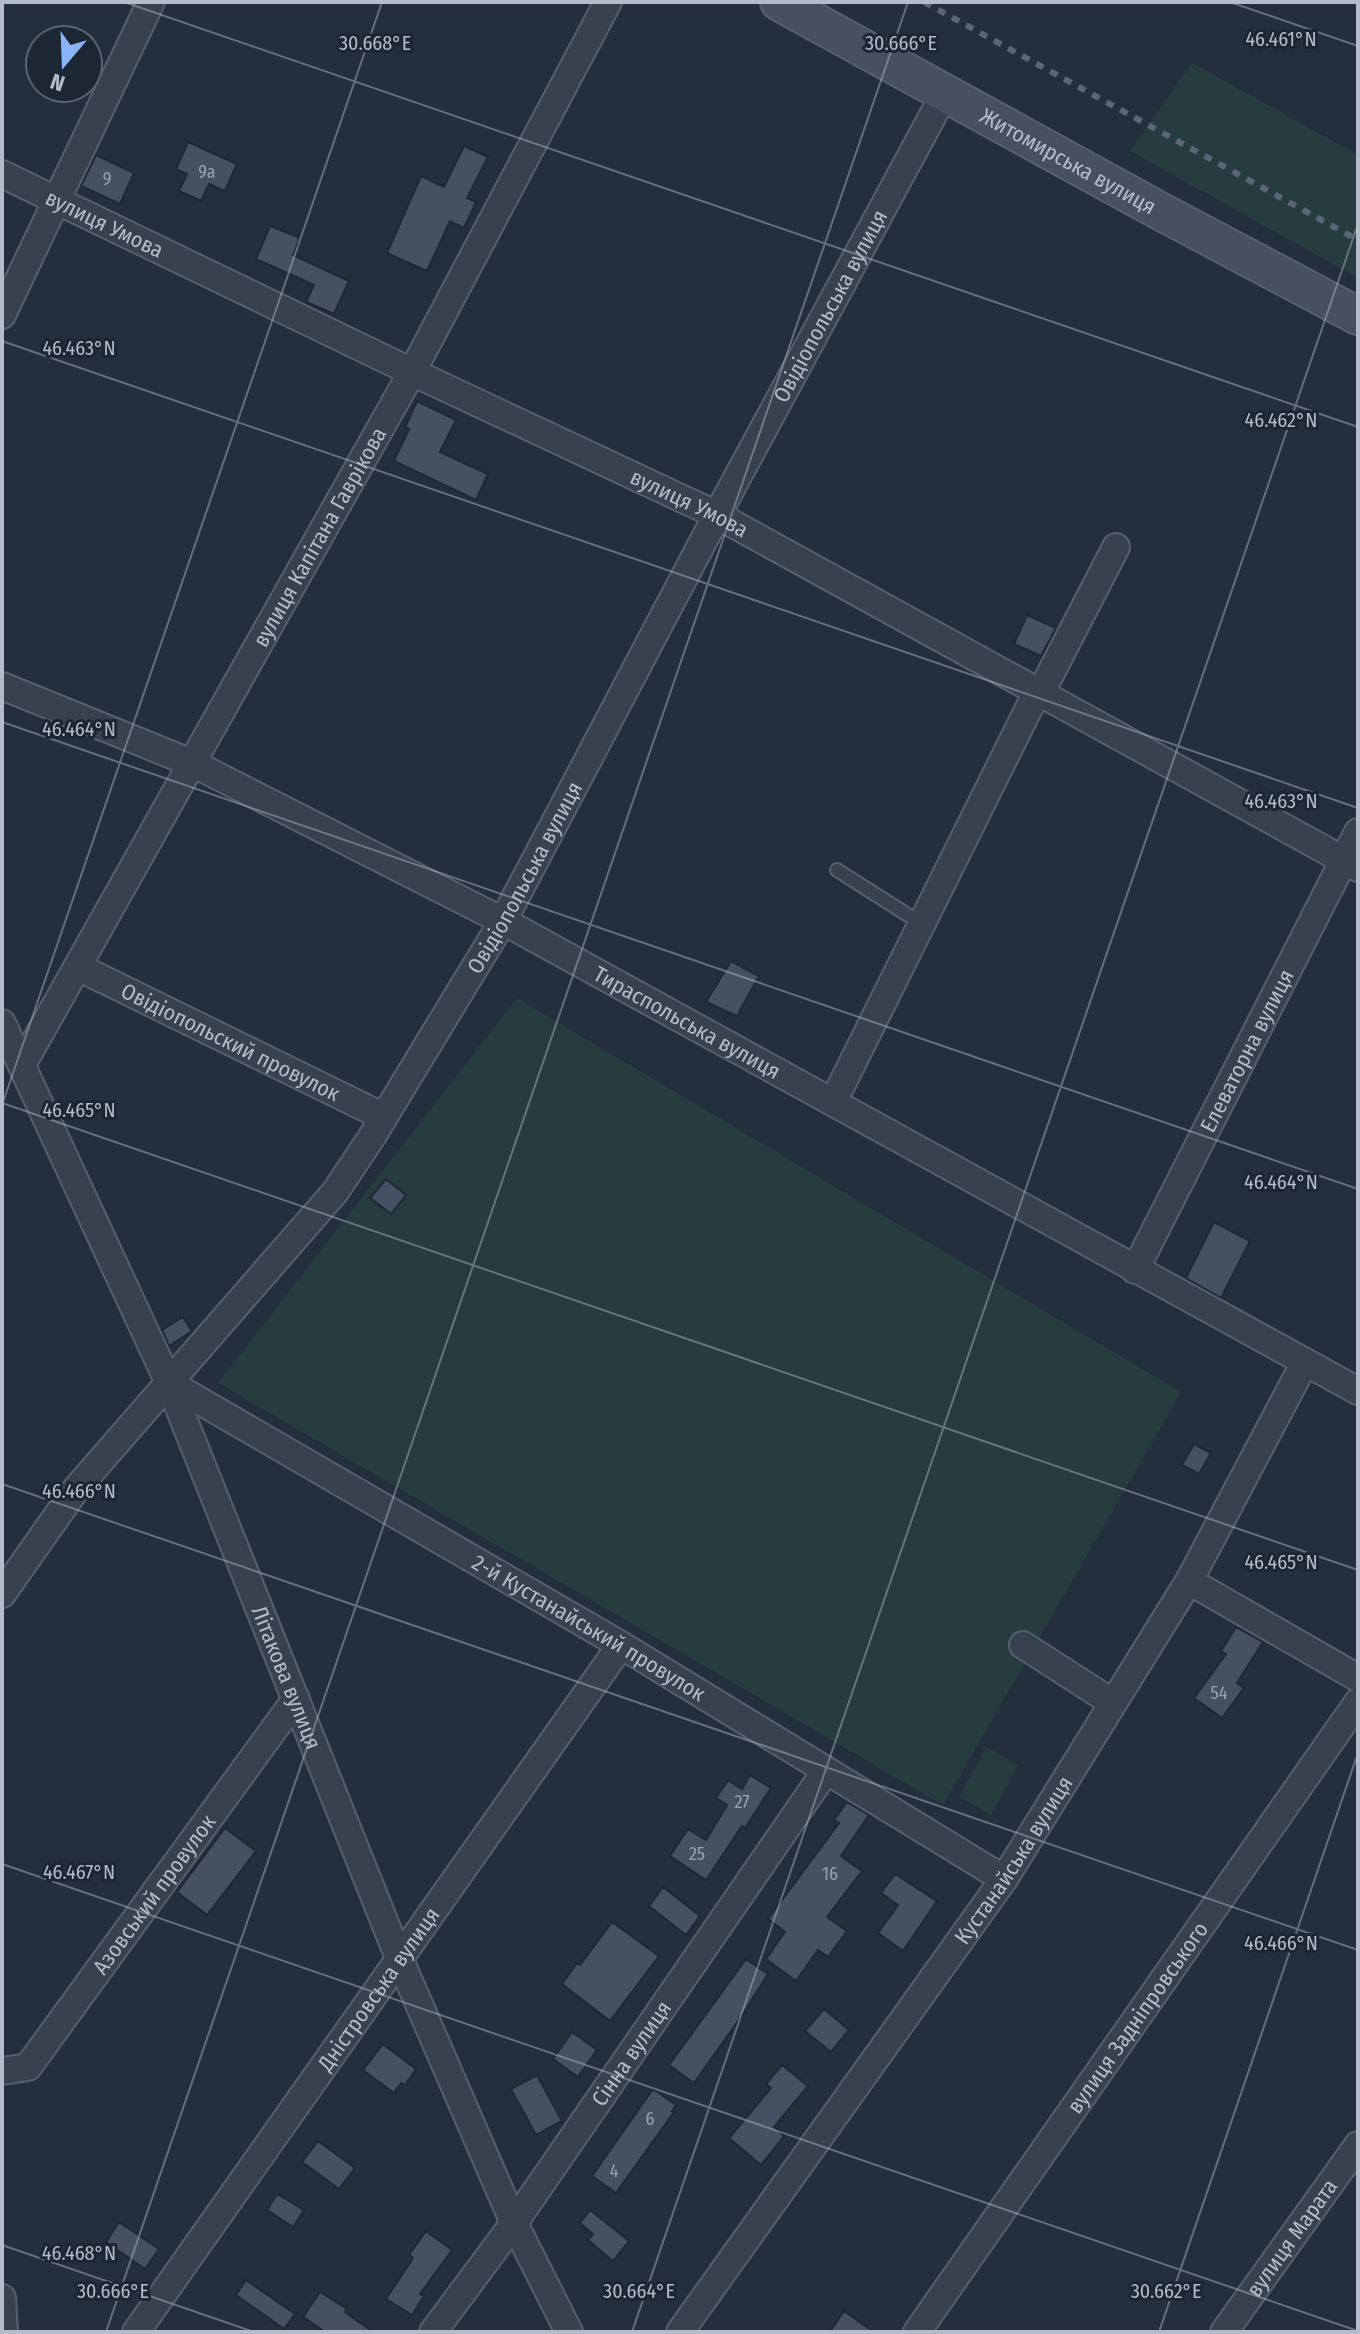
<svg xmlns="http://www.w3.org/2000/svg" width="1360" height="2334" font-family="'Fira Sans Condensed',sans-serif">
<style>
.green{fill:#263c3f}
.building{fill:#455162;stroke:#1f2835;stroke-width:2}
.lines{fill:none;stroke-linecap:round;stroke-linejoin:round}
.lane-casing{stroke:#565f6c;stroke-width:16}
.street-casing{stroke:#565f6c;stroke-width:30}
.secondary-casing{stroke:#565f6c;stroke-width:40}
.lane{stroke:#38414e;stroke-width:12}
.street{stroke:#38414e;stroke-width:26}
.secondary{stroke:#465061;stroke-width:36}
.rail{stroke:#5a6575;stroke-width:6;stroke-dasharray:8 8;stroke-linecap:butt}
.ticks{fill:none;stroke:#b4bcc9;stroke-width:2;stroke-opacity:0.45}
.labels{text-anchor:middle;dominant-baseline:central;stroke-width:6;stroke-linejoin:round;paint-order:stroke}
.number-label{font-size:18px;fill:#98a1af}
.street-label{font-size:22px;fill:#b4bcc9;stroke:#1d2633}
.ticks-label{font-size:20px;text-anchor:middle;fill:#b4bcc9;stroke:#1d2633;stroke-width:6;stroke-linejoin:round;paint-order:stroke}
</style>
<rect width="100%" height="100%" fill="#242f3e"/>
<path class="green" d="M1192,63L1358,155V278L1130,151Z
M517,998L1181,1392L943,1805L218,1383Z
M986,1747L1018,1765L991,1815L959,1797Z"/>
<path class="building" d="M188,142L237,164L225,191L209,184L201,201L179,191L187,174L176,169Z
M464,146L488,157L467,198L476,202L464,228L450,221L427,271L387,253L421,176L444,187Z
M96,155L134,173L120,204L81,186Z
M270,226L300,238L293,255L349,281L334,314L306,302L314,285L256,259Z
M417,401L456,420L440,452L488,474L476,500L394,461L409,429L405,427Z
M1027,615L1056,628L1041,656L1014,644Z
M731,961L759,976L737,1016L706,1002Z
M386,1179L406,1195L391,1214L370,1198Z
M1214,1222L1250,1241L1221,1298L1186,1278Z
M183,1317L192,1331L169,1346L162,1330Z
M1194,1444L1211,1453L1199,1474L1182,1465Z
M1236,1627L1263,1642L1237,1683L1244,1688L1222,1718L1194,1698L1226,1654L1221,1651Z
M750,1775L771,1788L745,1828L742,1826L706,1880L670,1856L688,1829L706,1840L727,1805L716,1798L728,1780L742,1789Z
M847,1802L869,1815L841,1856L862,1871L827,1917L847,1931L828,1957L818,1950L796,1981L766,1959L785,1932L768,1919L839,1823L834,1820Z
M225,1828L256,1851L207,1915L177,1892Z
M895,1874L937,1901L903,1951L878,1933L898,1905L881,1893Z
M663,1887L700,1916L686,1935L649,1906Z
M612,1922L659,1956L610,2021L562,1984L577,1963L580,1965Z
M746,1959L768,1974L741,2017L694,2083L669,2065Z
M824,2009L849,2030L831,2052L805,2031Z
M572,2032L597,2050L578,2077L553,2059Z
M383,2044L416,2069L405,2085L401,2083L394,2093L363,2070Z
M782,2065L808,2086L774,2127L784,2136L761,2165L729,2138L771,2088L766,2084Z
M537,2075L562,2121L536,2135L511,2089Z
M653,2089L676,2105L672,2111L674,2112L616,2193L592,2176Z
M318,2141L355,2168L339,2189L302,2162Z
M277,2194L304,2210L293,2227L267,2210Z
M590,2210L629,2241L613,2261L588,2240L593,2234L580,2223Z
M119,2222L159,2249L145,2269L106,2242Z
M426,2231L452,2250L420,2294L424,2296L412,2315L386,2299L413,2258L409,2255Z
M246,2280L295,2314L284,2329L236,2295Z
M320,2292L347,2309L345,2312L373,2332H325L303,2317Z
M844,2311L874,2332H830Z"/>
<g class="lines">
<defs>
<path id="lane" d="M837,870L922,924"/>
<g id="street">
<path id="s1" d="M2,174L412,372L717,515L1358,868"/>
<path d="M2,315L151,2"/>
<path id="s2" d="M2,686L194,764L503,921L1358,1391"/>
<path d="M1040,694L1116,547"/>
<path id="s3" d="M78,967L384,1117"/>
<path id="s4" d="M2,1023L169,1383L399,1958L514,2223L569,2332"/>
<path id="s5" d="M22,1065L412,372L608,2"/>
<path d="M833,1102L1037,692"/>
<path id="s6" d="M1135,1270L1358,832"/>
<path id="s7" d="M169,1383L621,1645L1004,1879"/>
<path d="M1189,1581L1358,1678"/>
<path id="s8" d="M2,1594L76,1489L335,1192L373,1135L503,921L717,515L945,93"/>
<path d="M1023,1645L1113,1703"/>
<path id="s9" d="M2,2071L28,2067L296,1699"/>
<path d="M2,2298L4,2332"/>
<path id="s10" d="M136,2332L621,1645"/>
<path id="s11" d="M433,2332L514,2223L825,1772"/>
<path id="s12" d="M680,2332L1004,1879L1189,1581L1305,1362"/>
<path id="s13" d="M917,2332L1358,1702"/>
<path id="s14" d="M1224,2332L1358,2145"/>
</g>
<g id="secondary">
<path id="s15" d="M779,2L1158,210L1358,316"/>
</g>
</defs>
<use href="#lane" class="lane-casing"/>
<use href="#street" class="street-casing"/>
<use href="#secondary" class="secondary-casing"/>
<use href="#lane" class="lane"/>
<use href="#street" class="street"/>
<use href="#secondary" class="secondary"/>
<path class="rail" d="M924,2L1358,240"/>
</g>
<path class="ticks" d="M124,2L1358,427M1230,2L1358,46M2,341L1358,808M2,722L1358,1189M2,1103L1358,1570M2,1105L382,2M2,1484L1358,1950M2,1864L1358,2331M2,2245L254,2332M106,2332L908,2M632,2332L1358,224M1159,2332L1358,1753"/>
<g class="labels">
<g class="number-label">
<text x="207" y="172">9а</text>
<text x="107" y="179">9</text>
<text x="1219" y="1693">54</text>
<text x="742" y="1802">27</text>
<text x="697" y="1854">25</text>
<text x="830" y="1874">16</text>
<text x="650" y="2119">6</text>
<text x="614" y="2171">4</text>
</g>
<g class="street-label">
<text stroke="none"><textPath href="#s15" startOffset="330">Житомирська вулиця</textPath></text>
<text stroke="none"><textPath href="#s1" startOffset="114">вулиця Умова</textPath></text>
<text stroke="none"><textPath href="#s8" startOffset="1538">Овідіопольська вулиця</textPath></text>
<text stroke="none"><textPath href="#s1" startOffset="762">вулиця Умова</textPath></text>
<text stroke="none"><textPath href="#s5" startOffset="606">вулиця Капітана Гаврікова</textPath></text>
<text stroke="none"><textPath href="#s8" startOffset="890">Овідіопольська вулиця</textPath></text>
<text stroke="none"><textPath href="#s2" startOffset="764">Тираспольська вулиця</textPath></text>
<text stroke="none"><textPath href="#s3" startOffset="170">Овідіопольский провулок</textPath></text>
<text stroke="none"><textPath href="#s6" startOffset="246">Елеваторна вулиця</textPath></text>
<text stroke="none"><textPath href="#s7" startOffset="486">2-й Кустанайський провулок</textPath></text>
<text stroke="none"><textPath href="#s4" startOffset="714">Літакова вулиця</textPath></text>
<text stroke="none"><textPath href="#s12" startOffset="578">Кустанайська вулиця</textPath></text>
<text stroke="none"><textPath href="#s9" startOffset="240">Азовський провулок</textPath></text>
<text stroke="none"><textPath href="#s10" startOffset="420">Дністровська вулиця</textPath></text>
<text stroke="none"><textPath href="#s13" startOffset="384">вулиця Задніпровського</textPath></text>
<text stroke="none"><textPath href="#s11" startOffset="342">Сінна вулиця</textPath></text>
<text stroke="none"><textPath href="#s14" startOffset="116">вулиця Марата</textPath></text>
</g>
</g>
<g class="ticks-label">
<text x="1281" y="46">46.461°N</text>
<text x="901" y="50">30.666°E</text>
<text x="375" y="50">30.668°E</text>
<text x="79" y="355">46.463°N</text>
<text x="1281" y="427">46.462°N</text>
<text x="79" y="736">46.464°N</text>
<text x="1281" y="808">46.463°N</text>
<text x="79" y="1117">46.465°N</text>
<text x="1281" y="1189">46.464°N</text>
<text x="79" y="1498">46.466°N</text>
<text x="1281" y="1569">46.465°N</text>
<text x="79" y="1879">46.467°N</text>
<text x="1281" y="1950">46.466°N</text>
<text x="79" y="2260">46.468°N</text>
<text x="113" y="2298">30.666°E</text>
<text x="639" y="2298">30.664°E</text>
<text x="1166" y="2298">30.662°E</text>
</g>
<rect width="1360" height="2334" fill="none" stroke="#b4bcc9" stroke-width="8"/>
<g transform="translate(64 64) rotate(199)"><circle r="38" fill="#1d2633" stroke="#59626f" stroke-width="2"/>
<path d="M0-6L14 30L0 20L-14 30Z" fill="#8ab4f8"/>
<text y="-12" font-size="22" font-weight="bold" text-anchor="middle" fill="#b4bcc9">N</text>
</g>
</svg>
